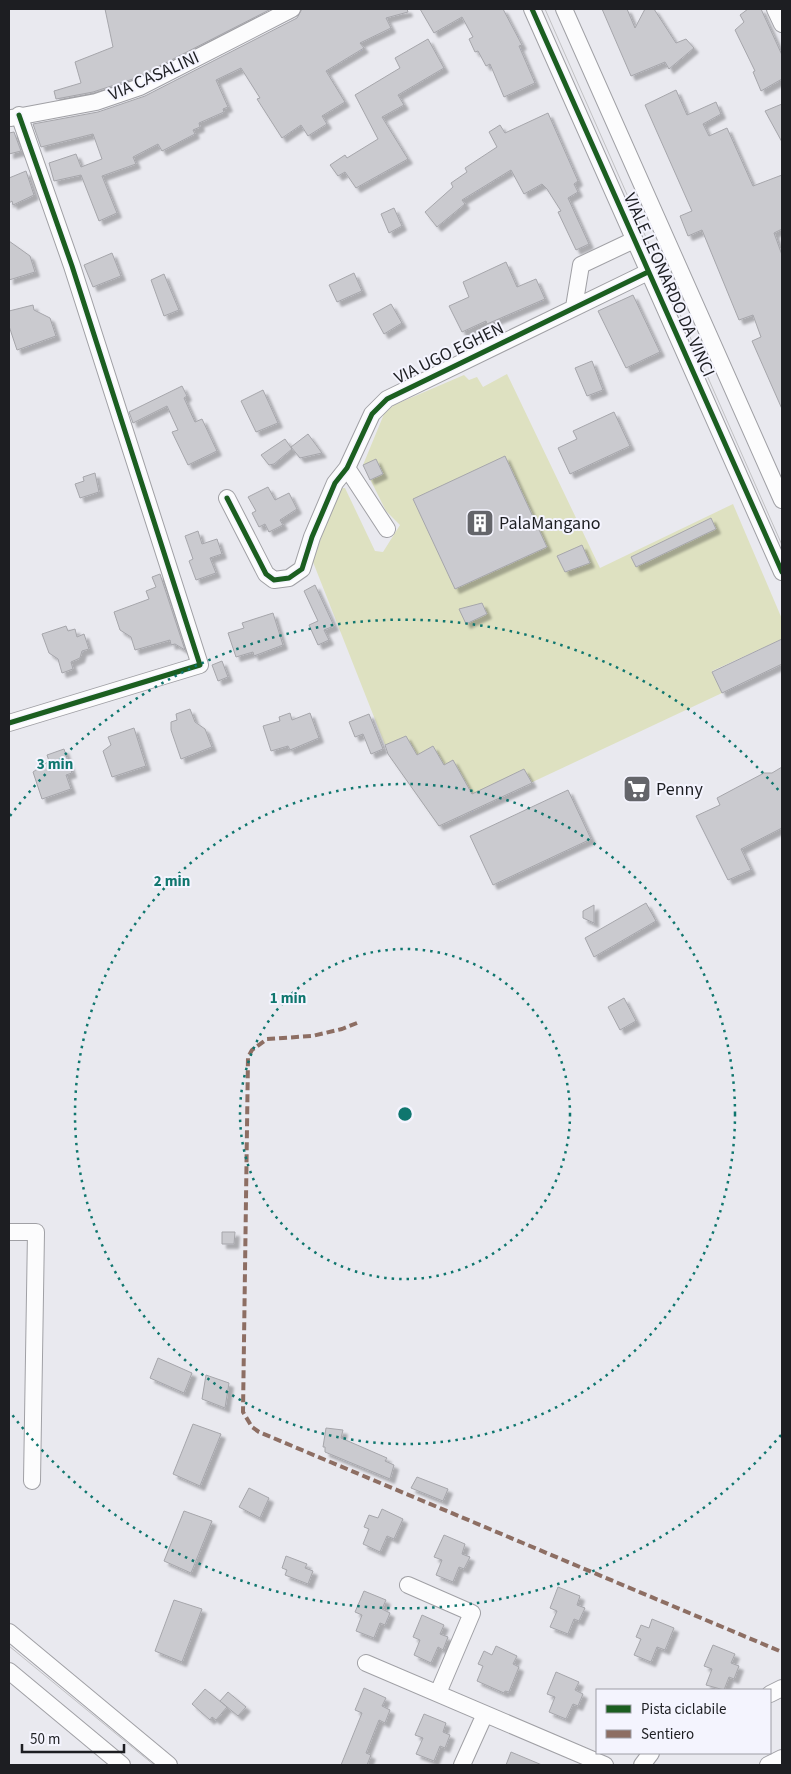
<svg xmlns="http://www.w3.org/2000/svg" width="791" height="1774" font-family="'Source Sans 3',sans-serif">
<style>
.green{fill:#dee1c1}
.building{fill:#cacacf;stroke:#a6a6ab;filter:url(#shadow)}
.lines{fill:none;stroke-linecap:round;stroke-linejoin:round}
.minor-casing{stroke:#a0a0a5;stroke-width:18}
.minor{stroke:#fcfcfd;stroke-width:16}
.tram{stroke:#c2c2c4;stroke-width:1}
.quiet{stroke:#8d6e63;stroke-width:4;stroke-dasharray:8 4;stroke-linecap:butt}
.cycleway-casing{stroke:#f4f4fe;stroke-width:8}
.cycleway{stroke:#1b5e20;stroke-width:5}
.ring{fill:none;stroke:#0f766e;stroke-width:2.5;stroke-dasharray:2.5 5}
.labels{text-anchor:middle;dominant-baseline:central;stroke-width:4;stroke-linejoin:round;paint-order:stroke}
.street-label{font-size:18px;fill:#1d1e22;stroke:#f4f4fe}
.poi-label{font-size:18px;fill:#1d1e22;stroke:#f4f4fe;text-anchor:start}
.centre{fill:#0f766e;stroke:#f4f4fe;stroke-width:2.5}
.ring-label{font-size:15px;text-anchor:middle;font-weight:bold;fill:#0f766e;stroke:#f4f4fe;stroke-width:4;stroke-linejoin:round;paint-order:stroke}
</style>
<defs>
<filter id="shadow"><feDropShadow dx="4.5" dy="4.5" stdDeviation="1" flood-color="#0004"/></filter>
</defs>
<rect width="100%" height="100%" fill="#e9e9ef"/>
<path class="green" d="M507,374L600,568L733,504L782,619V639L712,671L722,693L439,826L389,755L313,562L338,488H345L375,551L383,552L400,525L386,511L363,465L384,414L394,405L464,375L469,380L477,377L483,387Z"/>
<path class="building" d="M105,9H271L136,78L93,92L56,99L54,91L81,83L75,62L113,47Z
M302,9H407L408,12L386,18L391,28L360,43L364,48L326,71L345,102L322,116L327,124L308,136L301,125L282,138L257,99L260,98L241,68L216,80L228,107L223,109L224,112L199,123L200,127L193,130L195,134L162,151L158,144L133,157L136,164L102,176L117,213L99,221L81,175L54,181L49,163L76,154L81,167L102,159L93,134L41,147L33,124L98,112L145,96L297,18Z
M420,9H503L522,45L519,46L535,83L504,97L490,64L486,66L478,51L475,52L469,39L473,37L462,17L434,33Z
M602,9H627L635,28L645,9H654L676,43L686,39L694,48L669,69L665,62L631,76Z
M748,9H761L782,55V79L761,91L753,72L755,71L735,30L744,22L740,15Z
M428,39L444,68L398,95L404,105L382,117L408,159L356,188L345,172L338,176L330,165L345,155L347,158L378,139L355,95L400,68L395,58Z
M676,90L687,115L716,102L721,114L703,124L709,136L727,128L753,186L782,175V229L774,233L782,255V409L752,341L761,337L753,315L739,320L702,230L688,236L680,216L692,211L645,105Z
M782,104V142L765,111Z
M548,113L578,181L574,184L578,192L568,198L589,244L576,250L558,212L561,211L547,189L542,184L524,194L511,170L462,200L465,204L437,227L425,212L453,187L451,183L467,172L465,168L497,147L489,132L500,125L505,133Z
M14,132L21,151L9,154V133Z
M26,171L34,195L13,205L12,201L9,203V178Z
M394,208L402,226L389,233L381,214Z
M9,241L30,256L35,272L9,280Z
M112,253L121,276L93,287L84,265Z
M506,262L517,287L536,279L545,299L487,324L486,321L462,332L449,306L469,297L463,282Z
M354,273L362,291L337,302L329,285Z
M164,274L179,310L164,316L151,280Z
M633,295L660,352L626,368L598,311Z
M391,304L402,323L384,334L373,314Z
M33,305L34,310L50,318L56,336L17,350L9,326V311Z
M592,361L603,390L587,396L575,368Z
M182,386L187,396L184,398L195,422L202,419L217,451L188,465L172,432L178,430L167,406L133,423L129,412Z
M263,390L278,423L256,432L241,401Z
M614,412L630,446L570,474L558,448L577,439L573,431Z
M308,434L322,453L300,458L291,447Z
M285,439L292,449L274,464L269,465L261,455Z
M505,456L547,547L455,589L413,499Z
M376,459L383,474L370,480L363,465Z
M95,473L99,492L80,498L75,484L84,481L83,477Z
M268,487L275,500L289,493L297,509L280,520L283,525L269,532L265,524L259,527L252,513L256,511L248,497Z
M711,518L716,529L636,567L631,557Z
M198,531L202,544L217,539L222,554L210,558L216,573L196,580L189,561L193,559L185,536Z
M582,545L590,563L565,572L557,556Z
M160,574L185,650L175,644L171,645L170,640L135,650L131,637L120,630L114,612L149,599L146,591L156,587L152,577Z
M315,585L334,626L324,630L329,640L318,645L309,625L318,621L304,591Z
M482,603L487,614L466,624L459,609Z
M273,613L283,645L254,656L253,652L236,657L228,633L244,628L242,623Z
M66,626L68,631L75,629L77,637L84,634L89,649L82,651L80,658L71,662L73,669L62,673L58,659L49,653L42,634Z
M782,639V664L722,693L712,672Z
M222,661L228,677L218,681L212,665Z
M190,709L195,722L205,729L212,747L181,759L171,730V722L177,720L176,714Z
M290,713L292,720L310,713L319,738L290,750L288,746L271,751L263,726L280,721L279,717Z
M369,714L383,749L371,754L363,734L355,737L349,722Z
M134,728L146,766L112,777L103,751L111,745L108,737Z
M406,736L417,755L433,746L444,765L453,760L472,794L524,769L532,783L439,826L388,754L385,745Z
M64,749L72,773L66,775L71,789L42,799L33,772L49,761L47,755Z
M782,767V828L741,849L751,870L728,880L696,816L720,805L717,798L764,773H772Z
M568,790L591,839L493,885L470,836Z
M646,903L656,921L594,957L585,938Z
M594,905V923L583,918V911Z
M624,998L636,1021L620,1030L608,1007Z
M222,1232H235L234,1244H222Z
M158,1358L192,1373L184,1393L150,1378Z
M206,1375L229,1383L225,1408L202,1399Z
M193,1424L221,1434L200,1486L173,1474Z
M326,1428L343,1430L341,1438L387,1458L385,1461L394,1465L390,1479L325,1452V1447H323Z
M417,1477L448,1489L443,1501L411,1488Z
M249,1488L269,1498L260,1518L239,1507Z
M382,1509L403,1519L394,1539L387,1536L380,1552L363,1544L369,1529L364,1527L369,1515L378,1518Z
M184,1511L212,1521L191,1573L164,1561Z
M444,1535L465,1544L462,1554L470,1557L464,1569L459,1567L453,1582L436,1575L442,1560L434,1557Z
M286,1556L307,1564L305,1568L313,1571L308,1584L285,1575L287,1570L282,1568Z
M558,1587L580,1596L577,1605L585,1608L579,1621L574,1619L568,1634L550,1627L557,1611L550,1608Z
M364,1591L386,1600L382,1609L390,1613L385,1625L380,1623L374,1638L356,1631L362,1615L355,1612Z
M174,1600L202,1609L182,1662L155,1651Z
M422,1615L444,1625L440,1634L448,1637L443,1650L438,1647L431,1663L414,1655L420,1640L413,1637Z
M652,1619L674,1628L665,1650L657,1647L651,1662L634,1655L641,1639L636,1637L641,1625L649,1628Z
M713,1645L735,1654L731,1663L739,1666L734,1679L729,1677L724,1690L706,1685L712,1669L704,1666Z
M496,1646L517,1656L513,1664L519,1667L509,1692L505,1691L504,1693L477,1681L483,1666L478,1664L484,1651L492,1655Z
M556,1672L579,1682L575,1690L583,1694L578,1706L573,1704L566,1719L549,1712L555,1697L547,1694Z
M364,1688L386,1698L382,1706L390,1710L385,1723L379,1720L366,1753L371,1755L367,1765H341L362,1713L355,1710Z
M205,1689L227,1707L216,1720L212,1717L210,1720L192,1704Z
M228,1692L246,1707L238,1716L220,1701Z
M424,1714L446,1723L443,1732L450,1735L445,1748L440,1746L434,1761L416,1754L423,1738L415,1735Z
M511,1752L542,1765H506Z"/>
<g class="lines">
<defs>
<path id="minor" d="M532,9L782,572
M564,9L782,500
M775,9L782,24
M11,118L96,102L140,87L292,9
M574,307L581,265L634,240
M347,468L387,529
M227,498L266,574L274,580L289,578L302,569L312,537L335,483L347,468L372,414L387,399L648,272
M9,723L200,665L72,266L19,115
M9,1232H36L32,1481
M408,1585L472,1613L438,1693
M9,1632L169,1765
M366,1663L605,1765
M9,1671L122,1765
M770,1694L782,1688
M462,1765L485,1714
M642,1765L651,1753
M768,1765L782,1758"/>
</defs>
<use href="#minor" class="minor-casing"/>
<use href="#minor" class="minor"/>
<path class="tram" d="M545,9L782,545
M9,1646L154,1765"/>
<path class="quiet" d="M357,1023L342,1029L312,1036L267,1039L252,1050L248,1057L243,1412L252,1427L259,1432L782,1652"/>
<defs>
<path id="cycleway" d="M532,9L782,572
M227,498L266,574L274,580L289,578L302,569L312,537L335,483L347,468L372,414L387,399L648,272
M9,723L200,665L72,266L19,115"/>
</defs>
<use href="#cycleway" class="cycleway-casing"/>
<use href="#cycleway" class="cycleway"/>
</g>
<g class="ring">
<circle cx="405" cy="1114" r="165"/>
<circle cx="405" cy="1114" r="330"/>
<path d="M781 1435A495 495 0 0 1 10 1412M10 816A495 495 0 0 1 781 793"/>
</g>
<defs>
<symbol id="building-square" viewBox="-11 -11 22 22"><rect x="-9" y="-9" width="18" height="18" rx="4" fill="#64656a" stroke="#f4f4fe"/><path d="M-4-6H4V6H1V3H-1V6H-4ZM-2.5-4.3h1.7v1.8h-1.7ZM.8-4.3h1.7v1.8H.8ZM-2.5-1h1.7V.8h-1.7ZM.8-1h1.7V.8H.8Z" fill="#fff"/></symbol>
<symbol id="supermarket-square" viewBox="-11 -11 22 22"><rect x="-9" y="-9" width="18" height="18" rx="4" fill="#64656a" stroke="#f4f4fe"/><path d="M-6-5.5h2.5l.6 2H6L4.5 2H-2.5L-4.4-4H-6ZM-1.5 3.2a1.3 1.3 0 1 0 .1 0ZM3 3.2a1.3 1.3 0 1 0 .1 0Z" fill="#fff"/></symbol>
</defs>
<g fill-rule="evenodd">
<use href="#building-square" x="464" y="507" width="32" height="32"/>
<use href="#supermarket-square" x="621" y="773" width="32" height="32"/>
</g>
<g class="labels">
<g class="street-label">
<text transform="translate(154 76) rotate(-24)">VIA CASALINI</text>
<text transform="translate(669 285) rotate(66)">VIALE LEONARDO DA VINCI</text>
<text transform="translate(449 353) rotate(-26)">VIA UGO EGHEN</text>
</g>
<g class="poi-label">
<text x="499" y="523">PalaMangano</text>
<text x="656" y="789">Penny</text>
</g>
</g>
<circle cx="405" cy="1114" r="8" class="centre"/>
<g class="ring-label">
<text x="55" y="769">3 min</text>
<text x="172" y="886">2 min</text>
<text x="288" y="1003">1 min</text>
</g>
<rect width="791" height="1774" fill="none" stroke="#1d1e22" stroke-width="20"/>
<rect x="596" y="1689" width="175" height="65" fill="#f4f4fe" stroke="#9e9ea6"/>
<rect x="606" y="1705" width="25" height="8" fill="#1b5e20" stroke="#9e9ea6"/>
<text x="641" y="1714" font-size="15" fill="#1d1e22">Pista ciclabile</text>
<rect x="606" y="1730" width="25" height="8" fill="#8d6e63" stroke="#9e9ea6"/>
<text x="641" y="1739" font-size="15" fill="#1d1e22">Sentiero</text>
<path d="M22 1744v8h102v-8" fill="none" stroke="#1d1e22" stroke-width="2.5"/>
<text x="30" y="1744" font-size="15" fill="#1d1e22" stroke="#f4f4fe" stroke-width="4" paint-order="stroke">50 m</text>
</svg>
